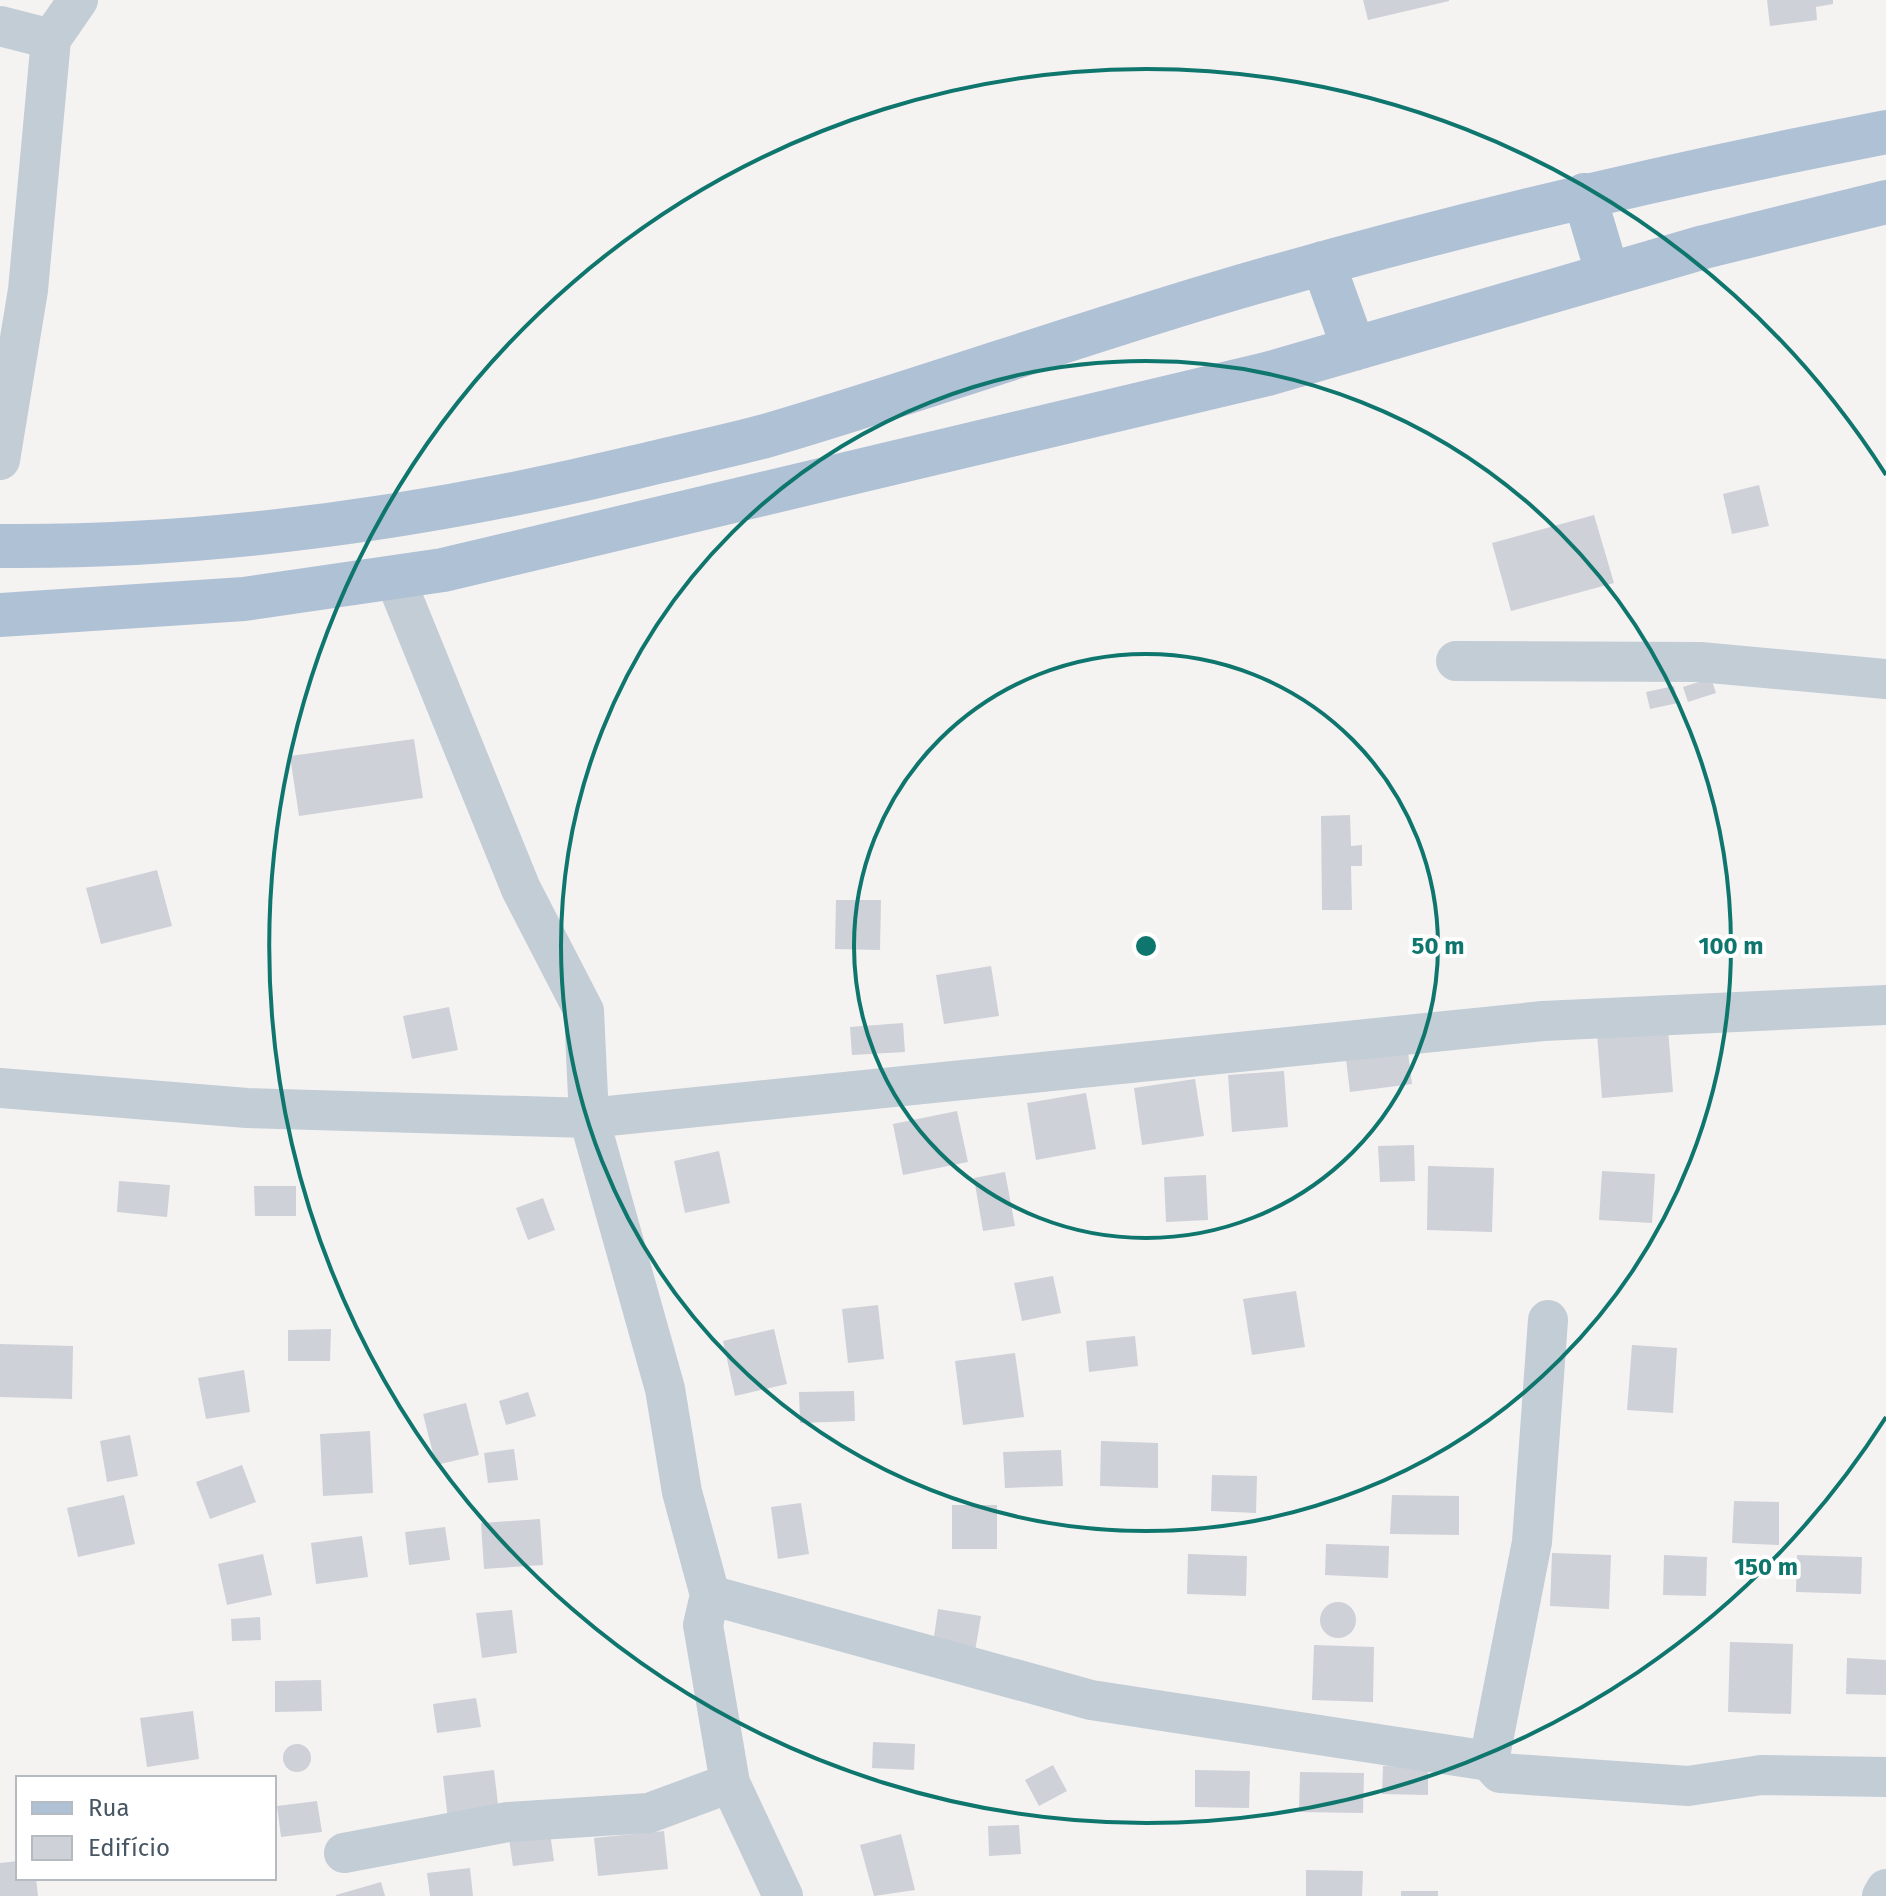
<svg xmlns="http://www.w3.org/2000/svg" width="1886" height="1896" font-family="'Fira Sans',sans-serif">
<style>
.building{fill:#ced1d8}
.lines{fill:none;stroke-linecap:round;stroke-linejoin:round}
.street{stroke:#c2cdd5;stroke-width:40}
.primary{stroke:#afc1d4;stroke-width:44}
.ring{fill:none;stroke:#0f766e;stroke-width:4}
.centre{fill:#0f766e;stroke:#fff;stroke-width:4}
.ring-label{font-size:24px;text-anchor:middle;font-weight:bold;fill:#0f766e;stroke:#fff;stroke-width:8;stroke-linejoin:round;paint-order:stroke}
</style>
<rect width="100%" height="100%" fill="#f5f2f2"/>
<path class="building" d="M1363,0H1449V1L1368,20Z
M1767,0H1833V4L1816,7L1817,20L1770,26Z
M1759,485L1769,526L1732,534L1723,494Z
M1594,515L1614,583L1511,611L1492,543Z
M1711,678L1716,693L1688,702L1683,687Z
M1674,686L1678,703L1650,709L1646,692Z
M414,739L423,798L299,816L290,756Z
M1350,815L1351,846L1362,845V866H1351L1352,910H1322L1321,816Z
M157,870L172,926L101,944L86,888Z
M836,900H881L880,950L835,949Z
M991,966L999,1016L944,1024L936,975Z
M449,1007L458,1050L412,1059L403,1016Z
M903,1023L905,1052L852,1055L850,1027Z
M1668,1028L1673,1092L1602,1098L1597,1034Z
M1406,1036L1412,1084L1350,1092L1344,1043Z
M1284,1071L1288,1127L1232,1132L1228,1075Z
M1195,1079L1204,1136L1142,1145L1134,1088Z
M1086,1093L1096,1149L1036,1160L1027,1103Z
M957,1111L968,1162L903,1175L893,1124Z
M1414,1145L1415,1181L1380,1182L1378,1146Z
M719,1151L730,1203L685,1213L674,1161Z
M1428,1166L1494,1168L1492,1232L1427,1230Z
M1602,1171L1655,1174L1652,1223L1599,1220Z
M1005,1172L1015,1226L983,1231L974,1178Z
M1206,1175L1208,1220L1166,1222L1164,1177Z
M119,1181L170,1185L167,1217L117,1212Z
M254,1186H296V1216H255Z
M543,1198L555,1230L528,1240L516,1208Z
M1053,1276L1061,1313L1022,1321L1014,1283Z
M1296,1291L1305,1347L1252,1355L1243,1299Z
M878,1305L884,1359L848,1363L842,1309Z
M331,1329L330,1361H288V1330Z
M774,1329L787,1384L735,1396L723,1341Z
M1135,1336L1138,1366L1089,1372L1086,1341Z
M0,1344L73,1346L72,1399L0,1397Z
M1632,1345L1677,1348L1673,1413L1627,1410Z
M1015,1353L1024,1417L963,1425L955,1361Z
M244,1370L250,1412L206,1419L198,1378Z
M854,1391L855,1421L800,1423L799,1392Z
M528,1392L536,1416L506,1425L499,1401Z
M466,1403L479,1455L436,1465L423,1414Z
M370,1431L373,1493L323,1496L320,1434Z
M130,1435L138,1476L107,1482L100,1441Z
M1101,1441L1158,1443V1488L1100,1486Z
M514,1449L518,1480L488,1483L484,1453Z
M1061,1450L1063,1486L1005,1488L1003,1452Z
M242,1465L256,1502L210,1519L196,1482Z
M1212,1475L1257,1476L1256,1513L1211,1511Z
M124,1495L135,1544L78,1557L67,1508Z
M1392,1495L1459,1496V1535L1390,1534Z
M1734,1501L1779,1502V1545L1732,1543Z
M801,1503L809,1554L778,1559L771,1507Z
M952,1505H997V1549H952Z
M540,1519L543,1565L484,1569L481,1523Z
M445,1527L450,1560L409,1565L405,1532Z
M362,1536L368,1577L316,1584L311,1543Z
M1326,1544L1389,1546L1388,1578L1325,1575Z
M1552,1553L1611,1555L1609,1609L1550,1606Z
M263,1554L272,1595L227,1605L218,1564Z
M1188,1554L1247,1556L1246,1596L1187,1594Z
M1664,1555L1707,1557L1706,1596L1663,1595Z
M1797,1555L1862,1557L1861,1594L1796,1592Z
M1320 1620a18 18 0 1 1 36 0a18 18 0 1 1-36 0Z
M938,1609L981,1616L974,1657L932,1650Z
M512,1610L517,1653L482,1658L476,1613Z
M260,1617L261,1640L232,1641L231,1619Z
M1730,1642L1793,1644L1791,1714L1728,1712Z
M1314,1645L1374,1647L1373,1702L1312,1700Z
M1847,1658L1886,1660V1695L1846,1694Z
M321,1680L322,1711L275,1712V1681Z
M476,1698L481,1727L437,1733L433,1704Z
M193,1711L199,1759L147,1767L140,1718Z
M873,1742L915,1744L914,1770L872,1768Z
M283 1758a14 14 0 1 1 28 0a14 14 0 1 1-28 0Z
M1053,1765L1067,1791L1039,1806L1025,1780Z
M1383,1766L1428,1767V1795L1382,1794Z
M494,1770L499,1813L448,1820L443,1776Z
M1195,1770L1250,1771L1249,1808L1195,1807Z
M1300,1772L1364,1773L1363,1813L1299,1812Z
M317,1801L322,1832L281,1837L277,1806Z
M1019,1825L1021,1854L989,1856L988,1826Z
M549,1826L554,1861L513,1866L508,1832Z
M664,1831L668,1869L598,1876L594,1838Z
M901,1834L915,1890L874,1896L860,1845Z
M18,1861V1878H36L38,1896H0V1863Z
M470,1868L473,1896H430L427,1873Z
M1306,1870L1363,1871L1362,1896H1306Z
M381,1882L385,1896H336V1895Z
M1401,1891H1438V1896H1401Z"/>
<g class="lines">
<path class="street" d="M0,26L51,39
M0,460L28,290L51,39L78,0
M394,576L521,889L584,1011L589,1118L665,1389L682,1492L710,1595L703,1625L730,1783L783,1896
M1456,661L1700,662L1886,679
M0,1088L247,1108L589,1118L1543,1021L1886,1005
M710,1595L1091,1700L1489,1761L1500,1773L1688,1786L1761,1775L1886,1777
M1489,1761L1532,1542L1548,1320
M344,1853L508,1822L649,1813L730,1783
M1882,1896L1886,1889"/>
<path class="primary" d="M1584,195L1608,275
M1323,263L1354,349
M0,546C215,548 428,517 636,467C680,456 725,447 769,435C915,392 1059,341 1205,297C1430,230 1656,177 1886,132
M0,615L244,599L443,570L1267,374L1704,247L1886,202"/>
</g>
<g class="ring">
<circle cx="1146" cy="946" r="292"/>
<circle cx="1146" cy="946" r="585"/>
<path d="M1886 1417A877 877 0 1 1 1886 475"/>
</g>
<circle cx="1146" cy="946" r="12" class="centre"/>
<g class="ring-label">
<text x="1438" y="954">50 m</text>
<text x="1731" y="954">100 m</text>
<text x="1766" y="1575">150 m</text>
</g>
<rect x="16" y="1776" width="260" height="104" fill="#ffffff" stroke="#b5bbc1" stroke-width="2"/>
<rect x="32" y="1802" width="40" height="12" fill="#afc1d4" stroke="#b5bbc1" stroke-width="2"/>
<text x="88" y="1816" font-size="24" fill="#475663">Rua</text>
<rect x="32" y="1836" width="40" height="24" fill="#ced1d8" stroke="#b5bbc1" stroke-width="2"/>
<text x="88" y="1856" font-size="24" fill="#475663">Edifício</text>
</svg>
